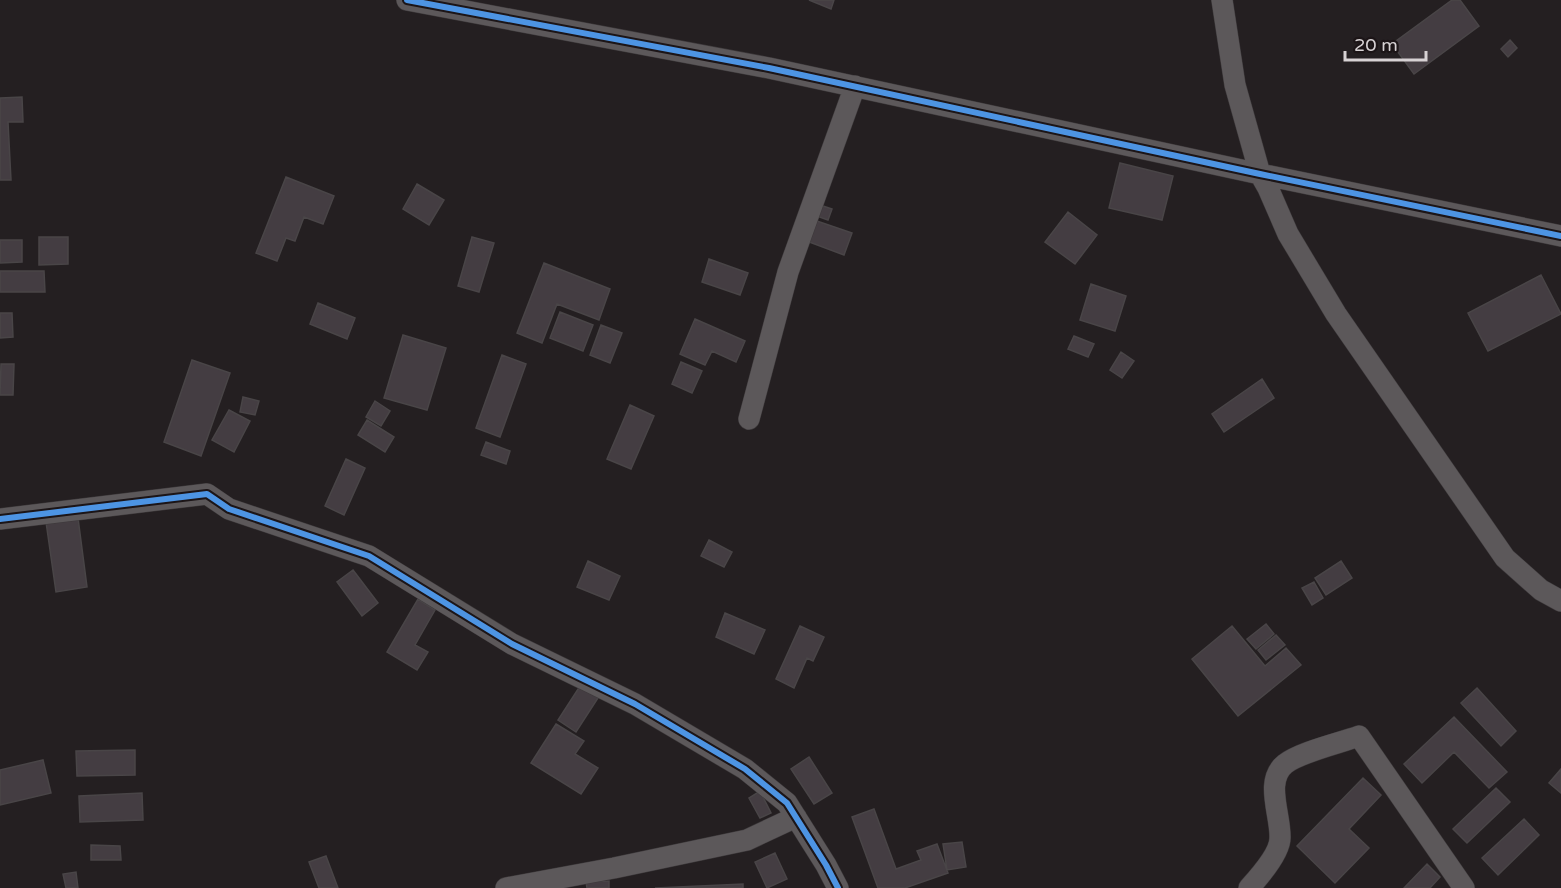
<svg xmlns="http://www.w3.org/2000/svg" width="1561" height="888" font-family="'Varela Round',sans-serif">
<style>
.building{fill:#443d42;stroke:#494547;stroke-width:1.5}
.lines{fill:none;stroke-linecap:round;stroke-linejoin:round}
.street-casing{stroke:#3d393b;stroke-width:22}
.street{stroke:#5c585a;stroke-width:21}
.cycleway-casing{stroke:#1c1517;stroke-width:10}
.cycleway{stroke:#4d94e3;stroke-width:6}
</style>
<rect width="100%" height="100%" fill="#241f21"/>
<path class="building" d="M809,0H834L831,9Z
M1452,0H1460L1479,26L1414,74L1392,44Z
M1510,40L1517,48L1508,57L1501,49Z
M22,97L23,122H8L11,180H0V98Z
M1120,163L1173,176L1162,220L1109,208Z
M286,177L334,196L323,224L304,217L295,241L286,238L277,261L256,253Z
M417,184L444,200L429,225L403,209Z
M817,204L832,209L828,220L814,215Z
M1068,212L1097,235L1075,264L1045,242Z
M811,219L852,233L844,255L804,240Z
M39,237H68V264L39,265Z
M472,237L494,243L479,292L458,286Z
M0,240H22V262L0,263Z
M709,259L748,273L740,295L702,282Z
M544,263L610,289L599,320L557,304L542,343L517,333Z
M0,271H44L45,292H0Z
M1541,275L1561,314L1488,351L1468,313Z
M1091,284L1126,296L1115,331L1080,320Z
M318,303L355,318L347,339L310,324Z
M560,312L593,325L583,351L550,338Z
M0,313H12L13,337L0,338Z
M695,319L745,341L736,362L712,351L705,365L680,354Z
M601,325L622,333L610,363L590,355Z
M403,335L446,348L427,410L384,398Z
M1074,336L1094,344L1088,357L1068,349Z
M1121,352L1134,361L1122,378L1110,370Z
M502,355L526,364L500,437L476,428Z
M192,360L230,373L201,456L164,442Z
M681,362L702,371L692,393L672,384Z
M1,364H14L13,395H0Z
M1262,379L1274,398L1224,432L1212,414Z
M243,397L259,401L255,415L240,412Z
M375,401L390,411L381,426L366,417Z
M630,405L654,416L631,469L607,459Z
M229,410L250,421L234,452L212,440Z
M367,420L394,437L385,452L358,435Z
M486,442L510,451L506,464L481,455Z
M346,459L365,468L344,515L325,506Z
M78,518L87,587L56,592L46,522Z
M709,540L732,552L724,567L701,556Z
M588,561L620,576L609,600L577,587Z
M1341,561L1352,578L1326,595L1315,578Z
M353,570L378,603L362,616L337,582Z
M1314,582L1323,598L1312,605L1302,588Z
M418,599L435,610L415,645L428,652L417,670L387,652Z
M725,613L765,630L754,654L716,637Z
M1266,624L1274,634L1256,649L1247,639Z
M800,626L824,637L813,661L807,658L794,688L776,679Z
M1232,626L1265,666L1286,648L1301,665L1238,716L1192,659Z
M1276,635L1285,645L1266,660L1258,650Z
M580,686L598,698L576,732L558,720Z
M1477,688L1516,731L1501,746L1461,703Z
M1454,717L1507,772L1489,788L1454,752L1422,783L1404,764Z
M556,724L584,741L575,754L598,768L581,794L531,763Z
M135,750V775L77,776L76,751Z
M809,757L832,793L814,804L791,769Z
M43,760L51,793L0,805V770Z
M1561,769V793L1549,783Z
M1363,778L1381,795L1349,829L1369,848L1335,883L1297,846Z
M1496,788L1510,802L1467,843L1453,829Z
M760,791L771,813L760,818L749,798Z
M142,793L143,820L80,822L79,796Z
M874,809L896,869L921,860L917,851L937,844L948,873L905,888H878L852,817Z
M1524,819L1539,835L1498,875L1482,858Z
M962,842L966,867L947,870L943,844Z
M91,845L120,846L121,860H91Z
M775,853L787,879L767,888L755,862Z
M326,856L338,888H319L309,862Z
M1427,864L1440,877L1430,888H1404Z
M76,872L78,888H66L63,874Z
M609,881V888H587L586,882Z
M743,884V888H655Z"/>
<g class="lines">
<defs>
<path id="street" d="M407,0L769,68L1260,174L1561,236
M1222,0L1235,85L1260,174L1268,188L1288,234L1336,314L1505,558L1541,590L1561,601
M749,419L788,272L855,86
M0,519L207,494L229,509L369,556L512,644L635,704L745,769L787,803L826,865L838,888
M506,888L614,868L747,840L796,817
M1249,888C1259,877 1280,853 1280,838C1281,815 1264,781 1285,764C1300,752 1340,743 1359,736L1464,888"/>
</defs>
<use href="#street" class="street-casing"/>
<use href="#street" class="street"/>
<defs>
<path id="cycleway" d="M407,0L769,68L1260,174L1561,236
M0,519L207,494L229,509L369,556L512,644L635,704L745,769L787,803L826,865L838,888"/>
</defs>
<use href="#cycleway" class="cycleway-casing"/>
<use href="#cycleway" class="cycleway"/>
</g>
<path d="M1345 51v9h81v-9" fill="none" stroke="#d7d2d4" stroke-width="3"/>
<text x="1354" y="51" font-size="18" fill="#d7d2d4" stroke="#1c1517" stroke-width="4.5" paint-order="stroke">20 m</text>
</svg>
